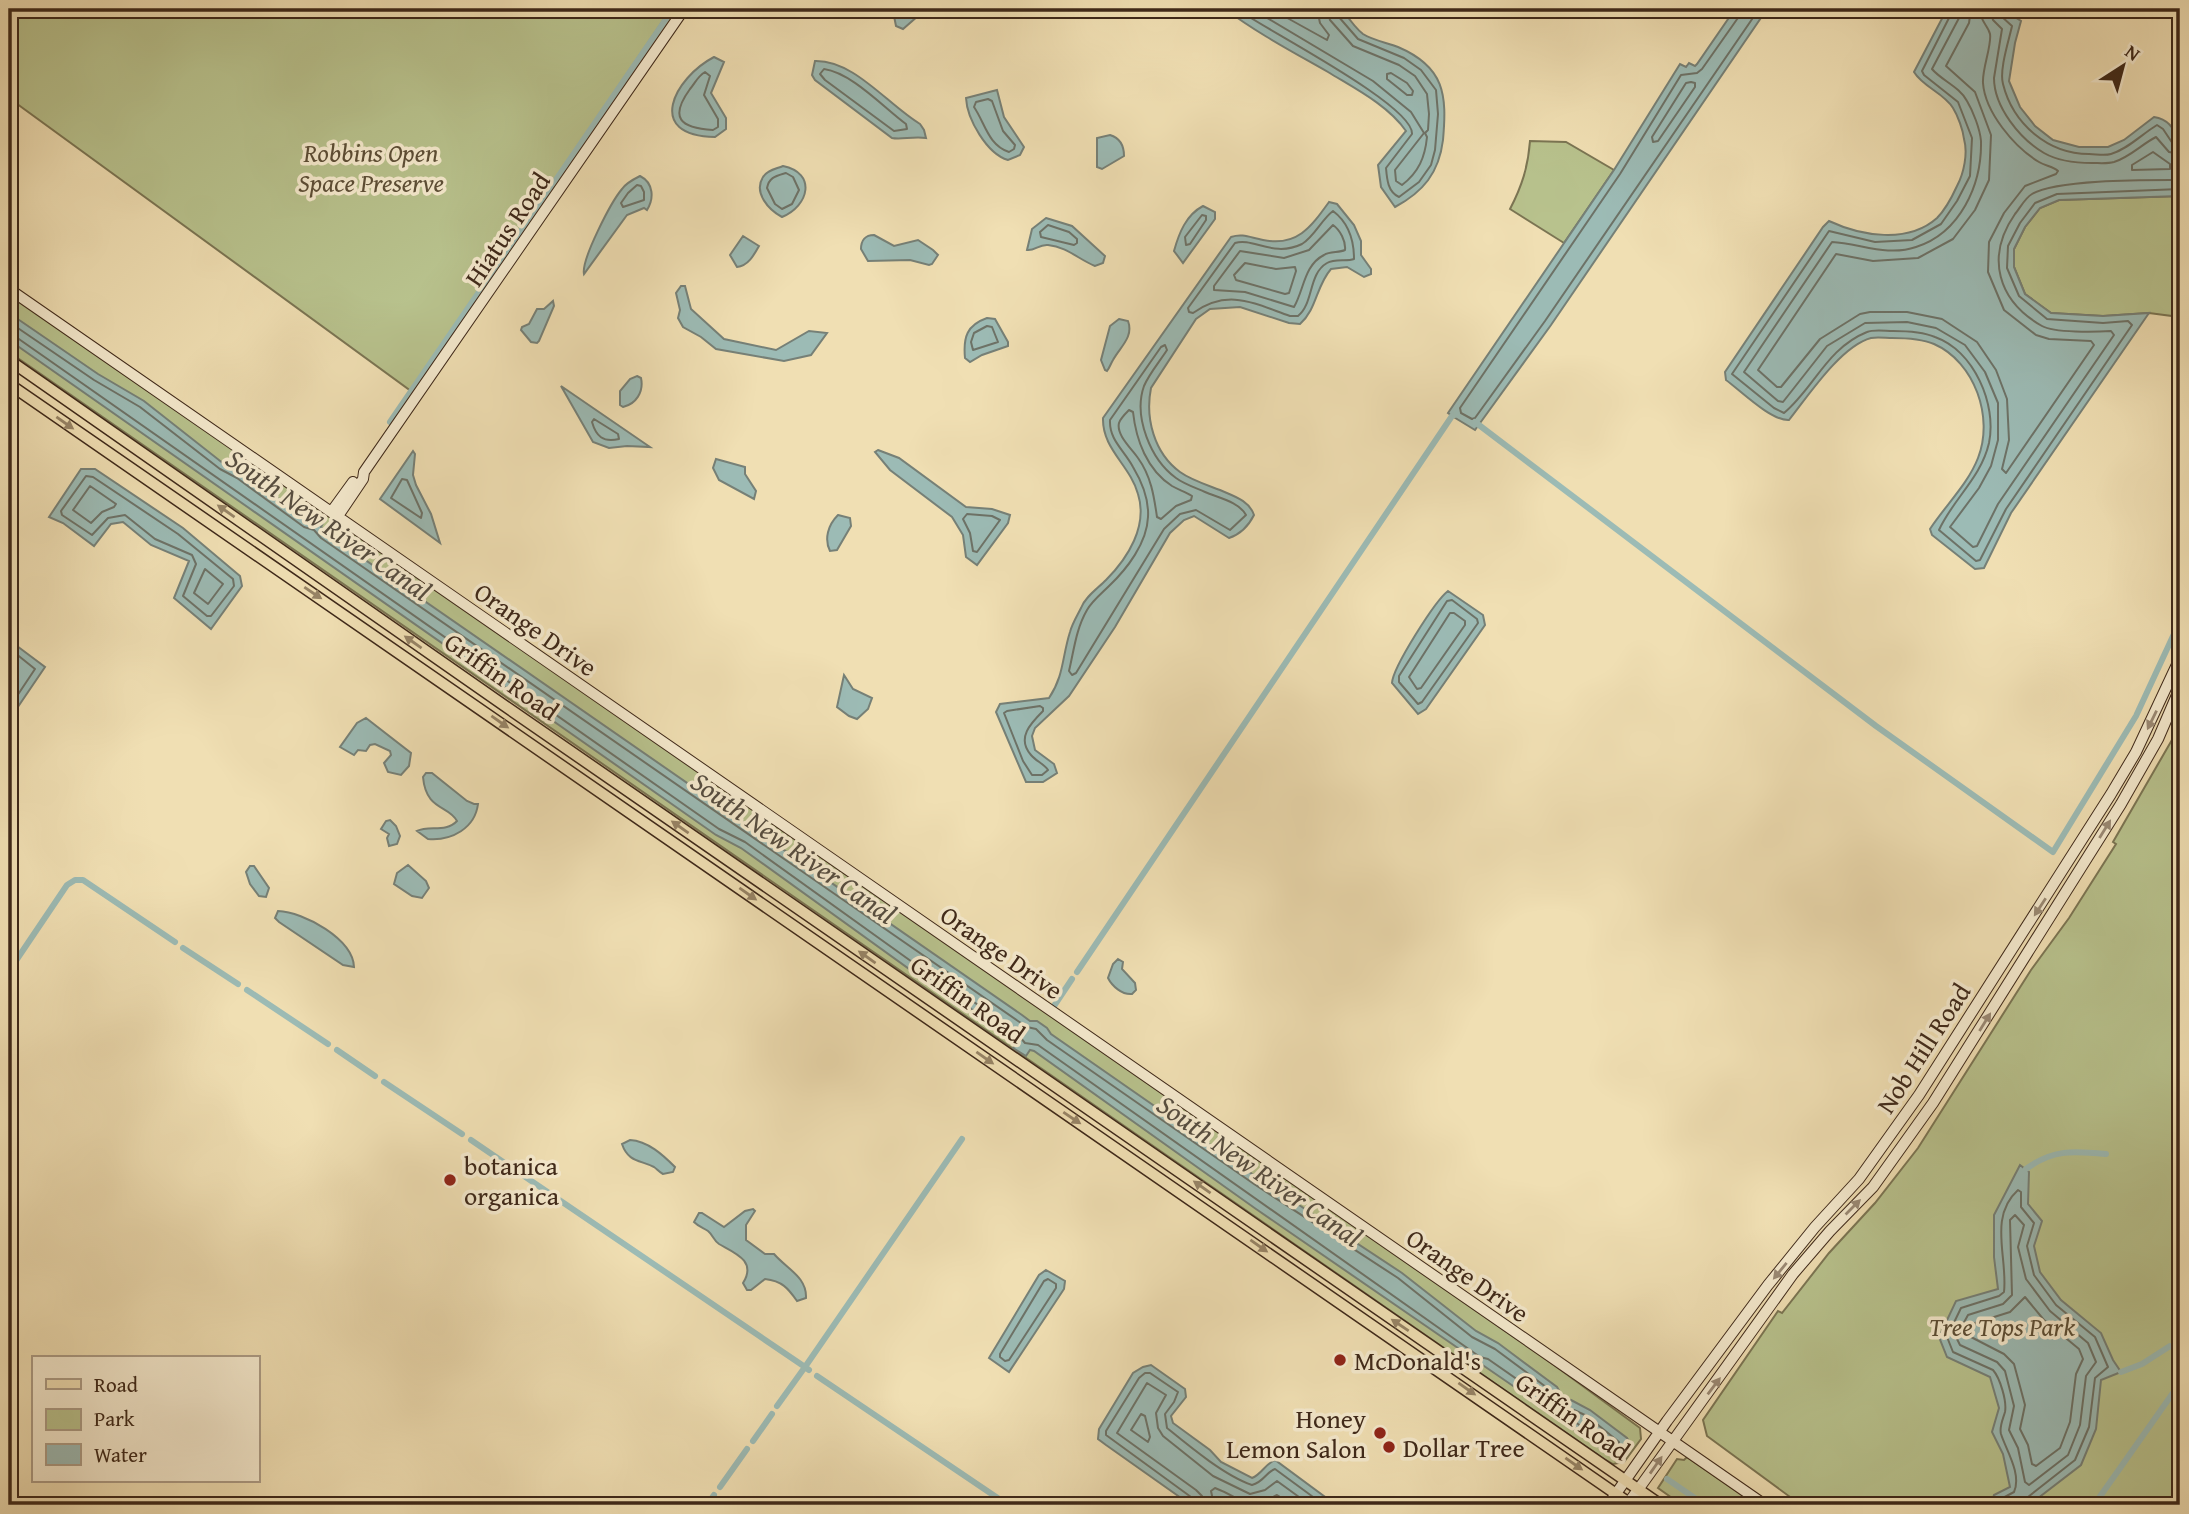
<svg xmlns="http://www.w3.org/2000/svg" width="2189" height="1514" font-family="'Gentium Book Plus',serif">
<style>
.green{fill:#b8c28d;stroke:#7b7553;stroke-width:2}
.water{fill:#9cbbb5;stroke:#768077;stroke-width:2}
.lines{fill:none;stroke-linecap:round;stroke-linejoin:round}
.shore{stroke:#6d7267;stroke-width:2}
.canal{stroke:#9cbbb5;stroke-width:6}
.secondary-casing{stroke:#3e2819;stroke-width:12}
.primary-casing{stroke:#3e2819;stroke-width:13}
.secondary{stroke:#f5eace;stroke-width:10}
.primary{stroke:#f0dfb3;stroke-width:10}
.oneway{fill:#978466}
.oneway2{fill:#9a8974}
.poi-dot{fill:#8f2418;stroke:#f5eace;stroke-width:2.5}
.labels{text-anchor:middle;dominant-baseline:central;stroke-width:7;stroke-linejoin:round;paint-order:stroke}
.park-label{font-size:26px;font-style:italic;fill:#5c4e36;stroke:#f5eace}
.street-label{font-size:26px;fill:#3e2819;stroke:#f5eace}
.poi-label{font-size:26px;fill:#3e2819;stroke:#f5eace;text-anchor:start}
.water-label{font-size:28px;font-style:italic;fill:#564d40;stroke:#f5eace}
</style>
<rect width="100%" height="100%" fill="#f0dfb3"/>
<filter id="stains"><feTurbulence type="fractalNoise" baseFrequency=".00286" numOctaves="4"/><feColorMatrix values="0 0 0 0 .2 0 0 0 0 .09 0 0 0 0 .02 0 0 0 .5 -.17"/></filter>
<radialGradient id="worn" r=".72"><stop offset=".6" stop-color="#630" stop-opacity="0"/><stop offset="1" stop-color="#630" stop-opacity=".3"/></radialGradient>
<path class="green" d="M9,9H671L411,391L9,98Z
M1530,141L1566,142L1614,170L1564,243L1510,209C1522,186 1528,167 1530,141Z
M2180,196V317L2149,313L2103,316L2051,313L2025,294L2014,267V249L2025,227L2040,208L2059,200Z
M9,292L1539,1354L1640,1428L1641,1439L1624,1462L1613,1464L1604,1459L9,352Z
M2180,726V1505H1801L1707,1436L1703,1420L1778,1311L1782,1313L1829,1253L1875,1203L1918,1148L2031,970L2069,918L2116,844L2113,842Z
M1687,1457L1757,1505H1682L1658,1488L1677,1459L1684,1460Z"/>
<path class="water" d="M897,9H926L903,29L896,26L894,16Z
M1225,9H1342C1347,16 1355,28 1363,34C1372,40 1388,43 1398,47C1445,67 1447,95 1443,140C1439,173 1423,192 1395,207L1381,187L1378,165L1406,131C1388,105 1354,88 1328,72C1293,52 1257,33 1225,9Z
M1735,9H1767L1551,325L1475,430L1452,416L1448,413L1614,170L1680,64L1686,67L1689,63L1695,66L1697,64Z
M1947,9H2002L2021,21L2015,43L2009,81L2020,107L2035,126L2053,140L2079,147H2108L2124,140L2154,117C2188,122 2180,171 2180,196L2059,200L2040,208L2025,227L2014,249V267L2025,294L2051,313L2103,316L2149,313L2011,513L1984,568L1975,569L1932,535L1930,529C1945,506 1968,484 1978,458C1994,418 1975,362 1934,344C1922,339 1905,338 1892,338C1886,338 1877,337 1871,338C1841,346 1808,396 1789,420C1771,421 1741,391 1726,380L1725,372L1823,227L1829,221C1861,236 1908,244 1937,218C1945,210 1952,197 1957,186C1964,173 1968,153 1964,139C1963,130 1958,116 1953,108C1944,93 1923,87 1914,72Z
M714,57L724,62L711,93L726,118V129L715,137C644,136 674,78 714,57Z
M815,61C854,60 887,104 920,124L924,130L926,138C913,136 901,140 892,138L815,80L812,75Z
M997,90L1004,117L1024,147L1020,155L1008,160C987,154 967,119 966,98Z
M1110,135C1120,138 1124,146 1124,156L1102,169L1097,167V138Z
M783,166C817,173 809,206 782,217C769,210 753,193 763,177C767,170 776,169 783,166Z
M640,176C654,183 654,199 647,210L644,208L627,215L584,274C581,260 611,202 622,189C626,183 634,179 640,176Z
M1329,202L1337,204L1354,225L1361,241V255L1371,269V274L1364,277L1347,267L1331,269C1316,286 1317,309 1300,324L1289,323L1240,307L1210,309L1196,319L1151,388C1145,418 1154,453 1180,472C1191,480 1207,485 1220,490C1233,496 1249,500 1254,515C1249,525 1241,534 1229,538L1194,516L1184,520L1170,533L1115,627L1069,696L1035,728L1032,736L1035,750L1054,764L1057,773L1043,782H1026L996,712L1000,704L1049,698C1064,676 1062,657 1070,632C1072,624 1077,616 1081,608C1085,597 1097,589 1106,580C1128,558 1148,526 1138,494C1130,465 1102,449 1103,418L1231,237C1243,233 1251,238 1263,240C1297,247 1311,227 1329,202Z
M1203,206L1215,212V219L1183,263L1174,251C1179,233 1186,215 1203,206Z
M1046,218L1072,226L1105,256L1103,263L1095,266C1078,259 1067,247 1048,245C1039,244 1035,251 1027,250L1032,229Z
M874,235L894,246L918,240L933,250L938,255L932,264L929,265L910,260L868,261L861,249C861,241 865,235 874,235Z
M743,236L759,246C754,255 748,266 737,267L730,255Z
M681,286H685L691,309L724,339L776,350L809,331L827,333L811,355L784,361L716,349L701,337L683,327L678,318L680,310L676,293Z
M553,301L554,306L539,341L537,343L531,342L521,330L522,327L529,324L537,309H544Z
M9,313L98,374L144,401L224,464L287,504L308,521L317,523L318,520L323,523L321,527L325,532L1022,1015L1030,1021H1037L1047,1028L1051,1034L1258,1178L1402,1273L1476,1331L1498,1343L1557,1387L1560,1392L1548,1410L1256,1209L1034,1051L1030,1050L1026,1056L1013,1048L1017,1042L1010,1036L921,974L912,971L741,848L716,835L9,340Z
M987,318L995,319L1008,342V346L982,355L970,362L965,358C963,337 967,325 987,318Z
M1119,319L1128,321C1134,337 1120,347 1113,360C1111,363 1110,367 1107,371L1105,370L1101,360L1110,326Z
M637,376L641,378C644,392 636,404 623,407L620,405V391L630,379Z
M561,386L650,447L627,446L609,448L593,442Z
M878,450L899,458L966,507L992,509L1010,515L1008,523L977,565L966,557L963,535L952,517L890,470L875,452Z
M413,451L415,454L413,475L416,485L431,514L440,543L380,499Z
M716,459L745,467V474L756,491L754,499L719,480L713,468Z
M81,469H95L183,528L240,576L242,586L211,629L174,598L189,561L151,545L123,522L111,524L94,546L63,523L49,517Z
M838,515L850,518L851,526L837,550L830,551C824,539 828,525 838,515Z
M1448,591L1483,615L1485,625L1426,709L1418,714L1392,683C1393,667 1435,601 1448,591Z
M13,643L45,667L9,720V649Z
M844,675L853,689L872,698L868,709L857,719L849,716L837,707Z
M366,718L411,753L409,766L401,775L388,772L384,763L391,755L390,751L375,744L370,745L366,751L358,750L354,755L340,747L357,723Z
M426,773H432L467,801L474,804H478C475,828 452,841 428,839L417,831C429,825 446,833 457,821C449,805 426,811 423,777Z
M390,820L396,826L400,836L397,844L389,846L387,838L389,834L381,829L386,821Z
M408,865L426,881L429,888L422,898L412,896L394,884L397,873Z
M250,866H254L269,888L266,897L259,896L250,884L246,872Z
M278,911C304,912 353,939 354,967L343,965L279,922L275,918Z
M1118,959L1123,962L1122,969L1135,983L1136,990L1132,994C1122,995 1112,986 1108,978L1113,964Z
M630,1140C648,1141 663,1155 675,1167L673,1172L663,1174C659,1172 657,1169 654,1167C640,1160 628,1162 622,1144Z
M2020,1165L2029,1172L2028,1204L2042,1221L2034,1246L2040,1272L2061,1300L2101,1333L2113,1360L2121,1372L2101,1380L2096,1429L2081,1465L2029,1505H1991L1994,1495L2010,1487L2003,1454L1992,1432L1999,1408L1990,1377L1947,1357L1939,1337L1956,1301L1998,1289L1994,1257V1215Z
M753,1209L755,1211L746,1225V1240L765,1254H774C787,1269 807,1277 806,1298L797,1301C788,1288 782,1281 765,1279L751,1290H747L743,1283C757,1261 735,1253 719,1244C714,1241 713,1235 708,1231C704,1228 699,1227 694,1222L699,1213H702L724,1227L745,1211Z
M1046,1270L1065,1281L1064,1289L1009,1372L989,1358L1039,1275Z
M1151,1365L1185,1389L1186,1397L1171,1416L1173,1423L1210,1450L1221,1462L1252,1478C1262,1474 1265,1464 1275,1460L1336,1505H1191L1106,1445L1098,1439L1099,1429L1133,1373L1143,1367Z
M1571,1400L1590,1410L1627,1438L1630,1443L1621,1456L1613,1457L1559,1419L1564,1412L1562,1410Z"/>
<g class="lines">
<path class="shore" d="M1237,9C1264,29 1414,105 1412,134L1386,168C1387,180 1388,192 1399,197L1419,182L1431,165L1435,150L1438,114L1436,90L1421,70L1404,58L1358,39L1338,16L1336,9
M1252,9L1373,81L1411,112L1424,133L1395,170L1396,181L1402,185C1419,172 1425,157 1427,137L1425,133L1428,130L1429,114L1427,94L1415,76L1399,65L1353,46L1330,20L1327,9
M1271,9L1327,40L1329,35L1320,23L1317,9
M1741,9L1740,15L1702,69L1697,73L1681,75L1620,174L1460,408L1461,413L1472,419L1475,418L1545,321L1759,9
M1952,9L1951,14L1922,71L1924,75L1958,102L1972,138L1970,176L1957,201L1941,224L1912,240L1875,242L1829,231L1732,374L1774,408L1784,413C1814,388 1827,348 1867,332C1874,329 1885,331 1893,331C1907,331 1923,332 1935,337C1974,351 1997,404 1989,443C1981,478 1953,499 1939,530L1976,561L1980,560L2006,509L2132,325L2128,321L2103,323L2047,319L2019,296L2007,268L2008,246L2020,223L2035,203L2057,194L2180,189
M1961,9L1959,18L1932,69C1941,80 1960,87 1967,101C1973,111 1980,129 1981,141C1982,185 1960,233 1916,247C1887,257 1859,243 1832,242L1744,372L1778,401L1783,402L1827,346L1865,323L1907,322L1936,328L1965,345L1985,372L1998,403V440L1991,466L1979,488L1950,527L1973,547L1977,546L1998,504L2114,335L2111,331C2096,332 2054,333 2042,326C1998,301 1985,257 2015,214C2020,208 2025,198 2032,194C2057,179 2148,180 2180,180
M1971,9L1969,23L1946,66L1975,92L1991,135L1989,180L1975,210L1953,239L1918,258L1873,261L1836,254L1758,370L1777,387H1781L1820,339L1860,314L1870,312H1907L1942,319L1977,342L1996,370L2007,399L2009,440L2002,469L2006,473L2094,345L2091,341L2049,339L2036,335L2004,310L1988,272L1989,242L2004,213L2025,186L2056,174L2058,171C2053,166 2045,166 2039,162C2014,147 1985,112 1983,83C1982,69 1992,45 1990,34C1988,25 1980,22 1980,9
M1990,9L1993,20L2002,29L1994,78C1994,107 2020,139 2044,153C2058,161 2077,163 2092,163C2099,163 2107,164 2114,162C2130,157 2142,144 2156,137L2169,152L2180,154
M1999,9L2001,16L2012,26C2009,40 1999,70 2003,84C2013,124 2048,154 2089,154C2096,154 2104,156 2111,154C2128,149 2142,134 2157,125L2163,129L2173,144L2180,146
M824,69C852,73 883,107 906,124L907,129L894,131L825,80L820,74Z
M705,72L710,76L704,95L718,119V127L713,130C680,128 669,118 690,89C695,83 698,76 705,72Z
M1391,73L1407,83L1413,91L1412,95H1407L1387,79V74Z
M1691,82L1695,83V87L1658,141L1653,142L1652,137L1686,83Z
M988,99L992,101L1003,131L1015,145L1014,149L1009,152C988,145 985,123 974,107L976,102Z
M2153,152L2170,164V169L2132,170V165Z
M786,173L793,177L799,190L792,204L782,209L775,204L767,188C769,177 776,176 786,173Z
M637,185L641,186L644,192V200L623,207L621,203L628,193Z
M1333,211C1349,223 1354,240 1354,259C1347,262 1335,258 1327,263C1308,274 1314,303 1298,316H1290C1253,303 1228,288 1193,313L1189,312L1188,308L1235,243C1253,237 1273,258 1302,244C1314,237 1322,219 1333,211Z
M1202,215L1206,216V220L1190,244L1186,245L1185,237Z
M1048,225L1069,232L1077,239V243L1074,245L1041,237L1040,232Z
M1333,225C1340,230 1346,241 1345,250C1339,253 1330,251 1324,255C1304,265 1304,290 1294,307L1245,292L1214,290V286L1240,251L1284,258L1309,250Z
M1245,263L1276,269L1295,267L1296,271L1289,293L1285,294L1236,280L1234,275Z
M9,322L94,380L140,407L220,469L237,478L304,527L314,530L321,538L1018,1021L1027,1027L1036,1029L1047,1040L1254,1184L1398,1278L1472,1337L1495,1349L1546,1387L1550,1391L1548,1397L1544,1398L1488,1359L1480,1357L1038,1045L1025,1043L1014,1030L925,968L915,964L745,842L719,829L16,337L9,335
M987,326L992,327L998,342L973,350L971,342L974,333Z
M1165,345L1167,350C1160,361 1149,374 1144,386C1133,417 1151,460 1176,478C1184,484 1196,488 1205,492C1219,498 1239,502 1246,515L1230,530L1196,510L1180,514L1164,529L1076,673L1072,675L1069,671C1074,650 1076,629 1087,610C1092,601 1102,593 1109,586C1127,569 1147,543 1148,517C1149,500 1142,482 1133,467C1124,450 1109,440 1110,420L1161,347Z
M1129,410L1133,412C1136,440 1147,470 1172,486C1179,490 1186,492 1192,496L1191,500L1176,506L1161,519L1157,517C1154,496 1151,476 1138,458C1132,449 1116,435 1119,423C1120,419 1126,413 1129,410Z
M594,419L618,434L619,439C603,443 596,436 592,422Z
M86,476L93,477L178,534L233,579L234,586L211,616H207L183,596L196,564L192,555L155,539L125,515L108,518L92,535L62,515L61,511Z
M402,479L407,480L422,513L421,518L391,498Z
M90,486L116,504L114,507L102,512L91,523L73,510Z
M967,514L992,516L1000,520L977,552L973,551L970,533L963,519Z
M205,569L223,584L208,604L194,593Z
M1452,600L1477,619L1478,623L1422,702L1418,704L1399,682V676L1447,601Z
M1450,613H1454L1465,621V625L1421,688L1417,689L1409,677Z
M9,652L15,653L35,669L9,708
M1040,706L1043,708V711C1031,723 1016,738 1031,755C1036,761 1044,764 1048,770L1042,775H1032L1023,761L1004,713L1007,711Z
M2015,1215L2024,1225L2018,1247L2026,1279L2050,1311L2088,1343L2096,1362L2086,1376L2080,1425L2068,1455L2029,1485L2025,1482L2018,1448L2009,1430L2014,1406L2005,1371L1997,1362L1960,1345L1956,1337L1968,1315L2003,1304L2012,1295L2010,1220Z
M1048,1279L1056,1284V1288L1009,1360L1005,1361L1000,1357V1354L1044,1281Z
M2025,1297L2044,1320L2079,1349L2083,1359L2076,1374L2070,1422L2060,1448L2036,1466L2032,1464L2028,1445L2020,1429L2025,1405L2014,1364L2004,1354L1969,1336L1975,1323L2010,1312Z
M1574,1410L1587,1416L1619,1442L1618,1448L1613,1449L1571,1419V1413Z
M1141,1414L1145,1416L1150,1437L1148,1442L1131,1430Z
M1194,1505L1191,1497L1106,1435V1431L1139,1378L1145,1373H1150L1178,1392L1174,1402L1165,1414L1167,1428C1189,1446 1225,1476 1252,1485C1264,1482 1266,1472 1275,1469L1324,1505
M1203,1505L1202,1496L1196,1490L1117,1433L1147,1383L1166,1395L1156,1413L1158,1428L1163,1436L1213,1476L1250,1494L1265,1490L1277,1481L1310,1505
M1214,1505L1211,1491L1215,1488C1244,1499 1245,1512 1277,1495L1293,1505
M1999,1505L2001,1499L2014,1492C2022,1474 2006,1450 2001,1434C1999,1427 2003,1419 2005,1412C2007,1401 2000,1378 1993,1370L1953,1352L1947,1337L1961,1308L1999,1296L2004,1292C2008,1258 1988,1217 2018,1190L2021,1192V1207L2034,1223L2027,1246L2034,1275L2056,1305L2095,1337L2108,1367L2095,1378L2089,1427L2075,1460L2028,1497L2025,1505"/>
<path class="canal" d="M390,422L673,9
M1475,422L1876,726L2053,852L2136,716L2180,621
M183,948L238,984
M9,971L67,885L75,880H83L175,942
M1077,972L1452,416L1457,414
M247,990L328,1044
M1054,1006L1072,979
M337,1050L375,1076
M384,1082L462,1134
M471,1140L805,1367L962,1139
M2026,1169C2053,1149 2074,1151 2106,1154
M2121,1372L2142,1364L2170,1346L2180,1349
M817,1376L1008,1505
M777,1406L805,1367L809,1370
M753,1441L772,1414
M1667,1479L1705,1505
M720,1487L747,1449
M707,1505L714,1495
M2094,1505L2180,1383"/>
<defs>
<path id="secondary" d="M9,289L1765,1505
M332,511L353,482
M338,516L363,479L364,472L684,9
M1608,1505L1667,1421L1768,1285L1815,1227L1859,1179L1919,1095L2111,794L2136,752L2180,658
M1627,1505L1793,1274L1830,1231L1873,1187L1933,1103L2121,804L2158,739L2180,688"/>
<path id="primary" d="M9,360L505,706L1661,1505
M9,384L1632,1505"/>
</defs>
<use href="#secondary" class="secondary-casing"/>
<use href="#primary" class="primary-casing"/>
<use href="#secondary" class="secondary"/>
<use href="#primary" class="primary"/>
</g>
<defs><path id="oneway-solid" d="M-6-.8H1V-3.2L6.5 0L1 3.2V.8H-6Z" transform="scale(1.75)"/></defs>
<g class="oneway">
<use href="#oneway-solid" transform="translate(65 423) rotate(35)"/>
<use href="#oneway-solid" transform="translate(226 511) rotate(-145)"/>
<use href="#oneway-solid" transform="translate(313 593) rotate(34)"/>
<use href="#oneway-solid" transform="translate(413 642) rotate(-145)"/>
<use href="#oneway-solid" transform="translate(500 722) rotate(35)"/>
<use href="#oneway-solid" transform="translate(680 827) rotate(-145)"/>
<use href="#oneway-solid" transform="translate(748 894) rotate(35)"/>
<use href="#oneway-solid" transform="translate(867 957) rotate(-145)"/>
<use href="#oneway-solid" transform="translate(985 1058) rotate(35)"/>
<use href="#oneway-solid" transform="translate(1072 1118) rotate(34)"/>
<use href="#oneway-solid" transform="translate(1202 1187) rotate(-145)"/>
<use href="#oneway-solid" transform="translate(1259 1246) rotate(35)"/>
<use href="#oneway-solid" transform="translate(1400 1325) rotate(-146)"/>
<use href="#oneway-solid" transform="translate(1467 1389) rotate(35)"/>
<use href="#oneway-solid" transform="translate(1574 1464) rotate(35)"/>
</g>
<g class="oneway2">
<use href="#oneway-solid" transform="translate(2152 720) rotate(116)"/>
<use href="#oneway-solid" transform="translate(2105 829) rotate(-58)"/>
<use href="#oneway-solid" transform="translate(2040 907) rotate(123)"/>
<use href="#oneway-solid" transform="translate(1985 1022) rotate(-58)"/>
<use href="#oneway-solid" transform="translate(1853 1207) rotate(-45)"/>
<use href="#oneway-solid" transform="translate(1780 1271) rotate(129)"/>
<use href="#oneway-solid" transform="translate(1714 1386) rotate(-53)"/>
<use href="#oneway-solid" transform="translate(1656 1465) rotate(-55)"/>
</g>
<g class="poi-dot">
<circle cx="450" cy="1180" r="7"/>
<circle cx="1340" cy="1360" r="7"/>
<circle cx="1380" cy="1433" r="7"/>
<circle cx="1389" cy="1447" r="7"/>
</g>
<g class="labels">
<g class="park-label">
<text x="371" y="152">Robbins Open<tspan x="371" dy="30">Space Preserve</tspan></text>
<text x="2002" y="1326">Tree Tops Park</text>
</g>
<g class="street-label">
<text transform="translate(507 229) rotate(-56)">Hiatus Road</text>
<text transform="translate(536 629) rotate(35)">Orange Drive</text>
<text transform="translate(502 676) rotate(35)">Griffin Road</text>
<text transform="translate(1002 952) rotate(35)">Orange Drive</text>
<text transform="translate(968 999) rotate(35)">Griffin Road</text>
<text transform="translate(1923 1048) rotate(-57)">Nob Hill Road</text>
<text transform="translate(1468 1275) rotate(35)">Orange Drive</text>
<text transform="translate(1573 1416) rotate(35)">Griffin Road</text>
</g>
<g class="poi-label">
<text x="464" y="1165">botanica<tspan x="464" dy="30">organica</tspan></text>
<text x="1354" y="1360">McDonald's</text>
<text x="1366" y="1418" text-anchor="end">Honey<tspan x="1366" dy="30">Lemon Salon</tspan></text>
<text x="1403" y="1447">Dollar Tree</text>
</g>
<g class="water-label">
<text transform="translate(329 524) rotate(35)">South New River Canal</text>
<text transform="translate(794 847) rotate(35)">South New River Canal</text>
<text transform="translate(1260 1170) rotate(35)">South New River Canal</text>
</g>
</g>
<rect width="2189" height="1514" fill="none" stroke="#f0dfb3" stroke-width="35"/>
<rect x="10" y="10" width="2168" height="1493" fill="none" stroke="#3e2819" stroke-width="3.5"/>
<rect x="18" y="18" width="2154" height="1479" fill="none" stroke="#3e2819" stroke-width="2"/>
<rect x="32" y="1356" width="228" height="126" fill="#f5eace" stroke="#ac9c86" stroke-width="2"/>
<rect x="46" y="1379" width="35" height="10" fill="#f0dfb3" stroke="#ac9c86" stroke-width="2"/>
<text x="94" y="1392" font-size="21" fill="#3e2819">Road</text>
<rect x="46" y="1409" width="35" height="21" fill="#b8c28d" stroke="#ac9c86" stroke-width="2"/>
<text x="94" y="1426" font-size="21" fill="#3e2819">Park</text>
<rect x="46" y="1444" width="35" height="21" fill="#9cbbb5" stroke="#ac9c86" stroke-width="2"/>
<text x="94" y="1462" font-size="21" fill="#3e2819">Water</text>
<g transform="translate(2123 66) rotate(36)" stroke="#f5eace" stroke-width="5" paint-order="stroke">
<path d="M0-5L12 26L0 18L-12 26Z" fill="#3e2819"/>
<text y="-10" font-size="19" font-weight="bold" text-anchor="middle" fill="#3e2819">N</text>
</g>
<rect width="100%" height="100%" filter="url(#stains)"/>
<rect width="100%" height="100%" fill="url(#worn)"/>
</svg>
